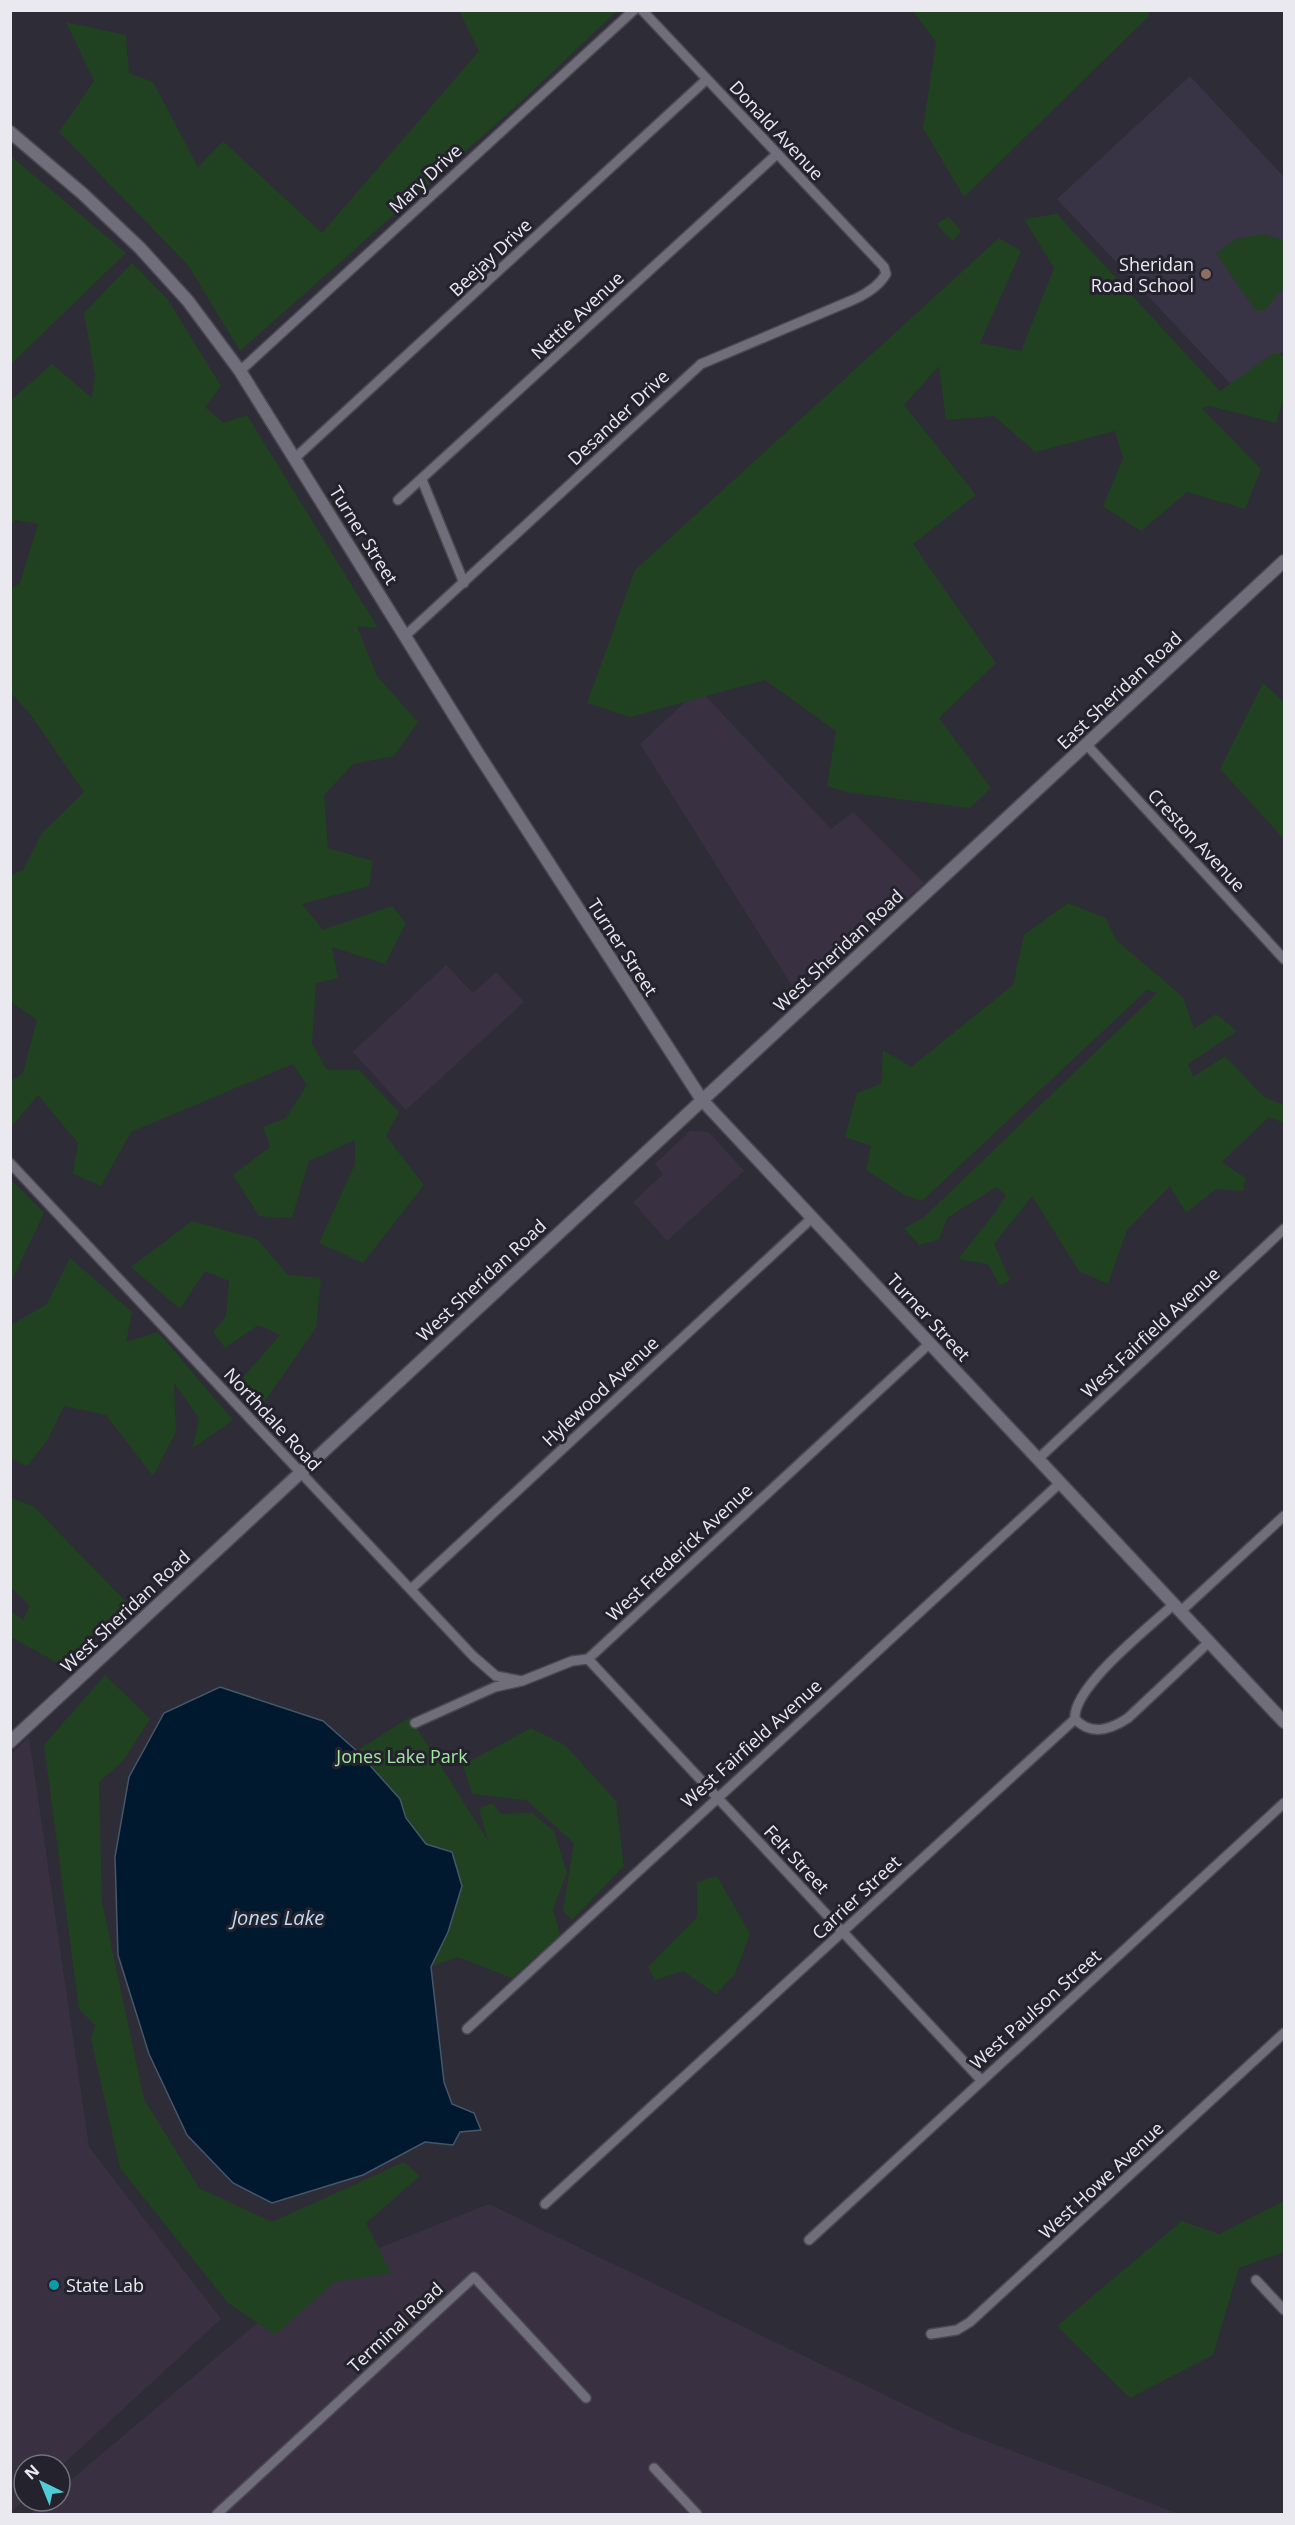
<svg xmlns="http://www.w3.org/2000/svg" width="1295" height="2525" font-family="'Open Sans',sans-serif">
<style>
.built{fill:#383445}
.industrial{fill:#393142}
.green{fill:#204221}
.water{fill:#00192f;stroke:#465769;stroke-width:1.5}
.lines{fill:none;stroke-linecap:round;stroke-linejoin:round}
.minor-casing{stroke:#494750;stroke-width:12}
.tertiary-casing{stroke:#494750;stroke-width:15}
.minor{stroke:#706e7a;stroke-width:9}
.tertiary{stroke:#706e7a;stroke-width:12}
.education-dot{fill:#8d6e63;stroke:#24222d;stroke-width:2}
.culture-dot{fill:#0f9aa8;stroke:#24222d;stroke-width:2}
.labels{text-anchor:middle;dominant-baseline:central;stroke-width:6;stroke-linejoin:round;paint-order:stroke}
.street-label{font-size:18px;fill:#eae9f0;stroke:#24222d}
.poi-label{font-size:18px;fill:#eae9f0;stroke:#24222d;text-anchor:end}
.park-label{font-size:18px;fill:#a0e8a0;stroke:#24222d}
.water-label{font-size:20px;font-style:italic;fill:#bedbf6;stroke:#24222d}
</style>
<rect width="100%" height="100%" fill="#2e2c37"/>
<path class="built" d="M1190,76L1284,177V350L1239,393L1057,199Z"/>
<path class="industrial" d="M699,689L831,829L853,812L924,883L801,997L794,989L640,744Z
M446,965L473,993L496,972L524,1002L406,1110L353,1052Z
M690,1131L709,1132L744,1171L667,1241L633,1202L663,1174L655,1164Z
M29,1737L89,2147L221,2319L60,2467L24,2465V2500L11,2512L10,1755Z
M489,2204L957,2430L1179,2514H30L46,2501H60V2489L317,2273Z"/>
<path class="green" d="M1146,10L1150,15L964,197L923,128L936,42L913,11Z
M459,11H617L514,108L240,351L188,265L59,132L94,81L66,22L126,35L129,73L153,82L198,167L223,141L322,233L479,51Z
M11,156L126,253L11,364Z
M1057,214L1220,391L1275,352L1284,356V398L1276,423L1210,406L1202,408L1261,469L1245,509L1187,492L1141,531L1103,506L1123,458L1115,431L1035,452L994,416L946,420L939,366L904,405L976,495L913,544L996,663L939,718L991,788L970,808L847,792L827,786L836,731L765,680L630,717L587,703L635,570L999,238L1021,251L980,343L1021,351L1054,268L1024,219Z
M947,217L950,218L961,231L953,241L938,226V223Z
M1263,234L1284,240V287L1264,311L1255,310L1216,253L1236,239Z
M132,263L168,300L221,386L205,407L223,423L247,415L378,628L357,626L377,676L418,722L394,756L353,764L324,795L328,848L373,861L369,886L302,904L323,930L392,906L406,923L385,964L332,947L338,978L316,983L312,1044L327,1070H359L399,1112L386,1136L424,1185L363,1263L319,1243L355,1164V1140L309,1161L292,1218L259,1216L233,1175L270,1147L263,1127L286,1118L307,1085L293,1064L131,1132L101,1186L73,1174L78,1143L38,1095L13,1125L11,1123V1081L23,1073L37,1020L11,1002V875L23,870L42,833L84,792L30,714L11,693V589L20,583L38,524L15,520L11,524V400L52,364L92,398L95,376L84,313Z
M1263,683L1284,702V839L1220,769Z
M1068,903L1106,918L1116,940L1183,997L1194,1029L1216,1014L1237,1031L1188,1064L1193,1077L1225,1056L1264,1097L1284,1105V1123L1269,1117L1222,1162L1246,1178L1243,1191L1216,1189L1186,1213L1170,1186L1127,1230L1108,1284L1079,1271L1032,1196L994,1244L1010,1280L1000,1286L988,1264L958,1259L997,1210L1006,1195L996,1187L947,1218L939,1239L919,1245L904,1228L923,1218L1157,993L1147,990L922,1201L904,1195L866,1170L871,1146L845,1137L857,1093L881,1084L883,1050L911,1067L1013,985L1024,935Z
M11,1180L44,1213L11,1282H10Z
M192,1221L257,1239L288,1275L321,1278L316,1328L264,1402L239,1382L280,1335L258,1325L225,1348L213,1332L226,1316L229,1281L205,1271L180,1309L131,1267Z
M70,1258L132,1312L126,1342L158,1332L233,1420L193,1448L199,1418L174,1383L176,1432L153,1476L106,1415L64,1406L48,1439L27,1466L11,1458V1325L47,1304Z
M11,1498L33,1506L131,1607L63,1666L11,1637V1611L23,1620L30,1606L11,1587Z
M105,1675L150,1719L123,1761L99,1782L102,1902L144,2099L199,2188L272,2222L404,2162L420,2176L366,2223L391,2273L334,2282L275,2335L228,2303L120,2168L91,2039L95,2025L79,2009L44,1745Z
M410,1717L488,1841L479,1809L492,1803L501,1814L532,1813L554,1831L567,1873L553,1909L560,1935L512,1978L458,1957L431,1966L448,1932L462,1886L452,1852L426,1843L407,1818L400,1798L358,1750Z
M531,1728L565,1745L616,1801L624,1866L572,1920L563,1911L574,1843L526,1800L472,1794L463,1765Z
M717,1876L750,1934L735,1974L716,1994L683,1971L655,1980L648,1967L697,1917V1882Z
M1284,2201V2252L1239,2268L1213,2355L1130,2398L1057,2326L1182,2221L1219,2234Z"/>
<path class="water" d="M220,1687L323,1721L358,1752L400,1799L406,1818L426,1844L452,1852L462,1886L448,1932L431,1967L444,2082L452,2104L474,2113L481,2130L460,2132L453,2145L425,2142L363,2175L272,2203L233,2183L187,2135L149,2054L118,1955L115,1857L129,1777L164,1713Z"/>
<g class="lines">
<defs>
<path id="minor" d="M240,371L634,10
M295,458L707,79
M422,480L464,583
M398,500L777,154
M406,635L701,364L855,299C868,293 879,286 886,274L884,267L642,10
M1086,744L1284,959
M10,1163L473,1656L496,1676L522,1681
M1038,1459L1284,1229
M411,1589L812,1218
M1181,1611L1284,1516
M588,1659L982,2081
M1075,1719C1091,1736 1110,1730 1128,1718L1209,1642
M415,1723L495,1687L522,1681L572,1661L588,1659L929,1344
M467,2029L1060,1483
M545,2204L1075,1719C1072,1687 1151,1626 1174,1604
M809,2240L1284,1803
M1256,2280L1284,2310
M931,2334L957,2330L970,2322L1284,2033
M654,2468L697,2514
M217,2514L474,2277L586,2398"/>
<path id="tertiary" d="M10,132L83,194L140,248L188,301L240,371L477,752L702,1100L1284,1722
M10,1742L1284,561"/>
</defs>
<use href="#minor" class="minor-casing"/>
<use href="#tertiary" class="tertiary-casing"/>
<use href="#minor" class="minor"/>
<use href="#tertiary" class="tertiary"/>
</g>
<circle class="education-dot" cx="1206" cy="274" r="6"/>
<circle class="culture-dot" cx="54" cy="2285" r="6"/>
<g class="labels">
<g class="street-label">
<text transform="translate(777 130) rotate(47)">Donald Avenue</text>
<text transform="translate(425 178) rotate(-43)">Mary Drive</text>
<text transform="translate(490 257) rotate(-43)">Beejay Drive</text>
<text transform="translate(577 315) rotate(-43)">Nettie Avenue</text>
<text transform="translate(618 417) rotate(-43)">Desander Drive</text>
<text transform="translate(364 535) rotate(58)">Turner Street</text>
<text transform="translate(1119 690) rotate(-43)">East Sheridan Road</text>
<text transform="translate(1197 840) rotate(47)">Creston Avenue</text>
<text transform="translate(623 947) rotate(57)">Turner Street</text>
<text transform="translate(838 950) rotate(-43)">West Sheridan Road</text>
<text transform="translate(481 1280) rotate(-43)">West Sheridan Road</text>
<text transform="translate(929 1317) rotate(47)">Turner Street</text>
<text transform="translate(1150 1332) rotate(-43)">West Fairfield Avenue</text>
<text transform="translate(600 1391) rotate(-43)">Hylewood Avenue</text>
<text transform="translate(273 1419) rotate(47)">Northdale Road</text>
<text transform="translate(679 1552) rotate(-43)">West Frederick Avenue</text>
<text transform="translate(125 1611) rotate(-43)">West Sheridan Road</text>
<text transform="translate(751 1743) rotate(-42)">West Fairfield Avenue</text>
<text transform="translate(797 1859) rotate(47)">Felt Street</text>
<text transform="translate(856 1897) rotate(-43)">Carrier Street</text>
<text transform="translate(1035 2009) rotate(-42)">West Paulson Street</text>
<text transform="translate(1101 2180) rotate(-43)">West Howe Avenue</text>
<text transform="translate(395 2327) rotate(-43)">Terminal Road</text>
</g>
<g class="poi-label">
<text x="1194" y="264">Sheridan<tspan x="1194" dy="21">Road School</tspan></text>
<text x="66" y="2285" text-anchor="start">State Lab</text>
</g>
<g class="park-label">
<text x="402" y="1756">Jones Lake Park</text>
</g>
<g class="water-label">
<text x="278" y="1917">Jones Lake</text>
</g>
</g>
<rect width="1295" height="2525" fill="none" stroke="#eae9f0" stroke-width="24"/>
<g transform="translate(42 2483) rotate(317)"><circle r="28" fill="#24222d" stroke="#73727b" stroke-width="1.5"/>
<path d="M0-4.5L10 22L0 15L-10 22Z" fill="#51ccd4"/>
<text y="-9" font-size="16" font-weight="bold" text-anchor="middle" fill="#eae9f0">N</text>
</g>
</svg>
